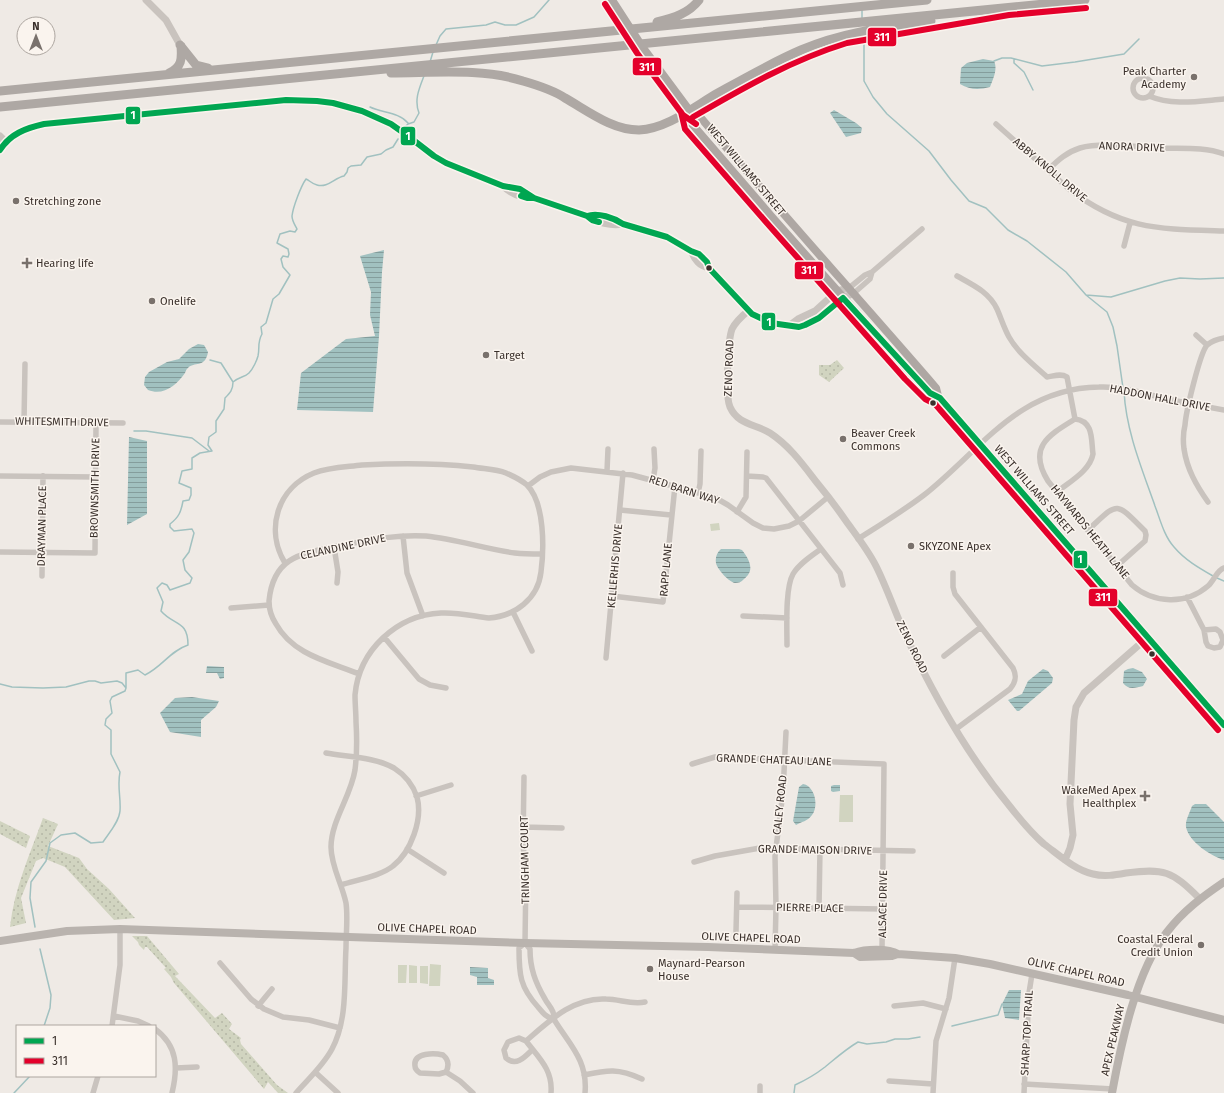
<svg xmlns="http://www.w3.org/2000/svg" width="1224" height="1093" font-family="'Fira Sans',sans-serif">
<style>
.grass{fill:url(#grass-dots)}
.park{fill:url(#park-tufts)}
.pitch{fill:#d1d4c0}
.water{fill:url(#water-rules)}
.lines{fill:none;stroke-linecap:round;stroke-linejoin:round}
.stream{stroke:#a1c1c0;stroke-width:1.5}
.minor{stroke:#c9c3be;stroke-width:5.5}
.tertiary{stroke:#c9c3be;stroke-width:7}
.secondary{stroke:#b9b3ae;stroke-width:8}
.primary{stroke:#aea7a3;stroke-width:8}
.trunk{stroke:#aea8a4;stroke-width:9}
.bus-1-casing{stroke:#faf4ee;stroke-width:9}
.bus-2-casing{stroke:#faf4ee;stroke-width:9}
.bus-1{stroke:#00a651;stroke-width:6}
.bus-2{stroke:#e4002b;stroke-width:6}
.poi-dot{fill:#79716c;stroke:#faf4ee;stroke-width:1.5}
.bus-dot{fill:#3a302b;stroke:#faf4ee;stroke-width:1.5}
.labels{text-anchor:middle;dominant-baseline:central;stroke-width:3;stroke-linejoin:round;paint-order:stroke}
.poi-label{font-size:11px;fill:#3a302b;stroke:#faf4ee;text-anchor:start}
.street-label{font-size:11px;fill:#3a302b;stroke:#faf4ee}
.line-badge{stroke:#faf4ee;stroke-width:1.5}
.badge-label{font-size:11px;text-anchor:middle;font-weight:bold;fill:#fff}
</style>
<defs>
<pattern id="grass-dots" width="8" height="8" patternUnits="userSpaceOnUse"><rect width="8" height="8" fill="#d1d4c0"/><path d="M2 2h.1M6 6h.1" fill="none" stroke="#b4b6a5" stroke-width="1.8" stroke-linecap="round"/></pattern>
<pattern id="park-tufts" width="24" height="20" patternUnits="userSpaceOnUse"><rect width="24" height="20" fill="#d1d4c0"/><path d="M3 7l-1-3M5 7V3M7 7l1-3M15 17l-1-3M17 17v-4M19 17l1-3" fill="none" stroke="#b4b6a5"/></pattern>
<pattern id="water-rules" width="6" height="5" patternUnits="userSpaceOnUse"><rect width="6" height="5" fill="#a1c1c0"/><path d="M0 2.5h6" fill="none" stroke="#849d9c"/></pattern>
</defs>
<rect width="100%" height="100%" fill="#efeae5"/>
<path class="grass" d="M837,360L844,368L829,382L819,375V365H830Z
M43,818L58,824L48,846L79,858L87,869L109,889L135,918L114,920L65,867L43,858L36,861L21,898L26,923L10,927C14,889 30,854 43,818Z
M0,821L30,836L26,848L0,834Z
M132,936H147L179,974L175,976L215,1018L222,1013L232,1024L229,1029L241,1038L240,1040L241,1044L277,1085L288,1093H278L268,1082L264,1089L174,983L171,977L164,969L166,968L147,947H145L144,950L139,945L138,942Z"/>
<path class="park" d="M719,523L720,530L711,531L710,524Z"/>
<path class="pitch" d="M840,795H853V822H839Z
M430,964L441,965L440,986H429Z
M398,965H407L406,983H398Z
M409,965L417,966V983H409Z
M420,966H428V984L420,983Z"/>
<path class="water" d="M983,59L994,61C998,69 993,79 990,87C979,90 970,90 960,84L961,68L967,63Z
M834,110L856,123L862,128L861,133L846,137L830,113Z
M384,250L382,272L379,336L373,412L297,410L301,373L346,339L375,336L370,315L371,292L360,256Z
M198,344L204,345L208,352C205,369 194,361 188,368C186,369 186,371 185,373C176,386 163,396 148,390L144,385L145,377L149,372L167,362L179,359L189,349Z
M129,437L147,441V514L127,525Z
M721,549H739L742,550C750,560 755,571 744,579C741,582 739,583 735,583C729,582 717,569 716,563C715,558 717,552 721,549Z
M207,666L224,667V678L220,679L217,673H206Z
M1133,668L1142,672L1147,679L1143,686C1135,688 1128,690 1123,683L1124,671L1128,669Z
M1043,669L1048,671L1053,678L1052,683L1019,711H1017L1008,700L1022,694L1028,681Z
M192,697L219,701L216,707L201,720V737L170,732L160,713L175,698Z
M803,784C815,786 819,806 812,815C808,821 801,822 796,825L793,821L799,787Z
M834,785H840V791L833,792L831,791V786Z
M1195,804H1206L1224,822V860C1211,856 1189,842 1186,827C1185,821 1190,812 1192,806Z
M470,967L488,968V978L494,980V985H477V977L470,975Z
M1009,990H1021L1019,1020L1005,1018L1002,1004Z"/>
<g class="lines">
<path class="stream" d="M862,10V18
M864,36V81L873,97L887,114L929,151L951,180L969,201L986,208L1008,230L1027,241L1066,272L1086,295L1107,312L1113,327L1117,346L1123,388
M436,45L440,36L446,29L486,25L495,22L505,25H516L534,17L549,0
M1014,59V63L1024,72L1033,90
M994,61L1002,58H1011L1042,66L1075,62L1124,54L1139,39
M430,62L433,52
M370,107C382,113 399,112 408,123
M406,126L408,124L414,122L419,113C414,100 419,89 424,76
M1086,295L1111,297L1165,281L1180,278L1200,279L1224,278
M210,360L221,363L233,382
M1124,391C1126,431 1142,469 1155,506C1160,519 1164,536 1174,547C1185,560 1199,568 1213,576
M134,431H146L192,438L209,451
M1217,578L1224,581
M0,684L12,687L43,688L66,687L89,681H95L101,683L117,681L122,683L126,688
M35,927L30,898L31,882L46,861L50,843L61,835L75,833L91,843L103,842C109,833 119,822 120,811C121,797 117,786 120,772L111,754V730L105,725L106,719L112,713L110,701L112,697L125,691L126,688V673L138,670L145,675C162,667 170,651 188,645C188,620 174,626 161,611L163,602L157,588L162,583L167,585L170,590L190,583L192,578L185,570L183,560L189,552L194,533L192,529L174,531L170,527V524C179,517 181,512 183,501L189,500L191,495V488L179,483L182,471L192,469V458L200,453L212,451L208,445L209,437L216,432V421L224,409L225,398C230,393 233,390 233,382C239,377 245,377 249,373C253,369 257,360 258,356C260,347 257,343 262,334L261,327L266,323L273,299L279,294L290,275L283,267L281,259L283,256L288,257L289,254L288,249L277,243L280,234L290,231L295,232L297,229C295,225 292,221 292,216C293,207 301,186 306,179C309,180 312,184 317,185C328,188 334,178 344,176L347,172L348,168L351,166L361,165L367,157L381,154L386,150L393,147L398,139
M40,949L51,995L50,1008L44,1026
M952,1026L998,1015L1002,1004
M14,1093L30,1076
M794,1093L795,1085C806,1080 816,1074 825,1067C836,1058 846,1049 858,1042L867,1044L886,1042L895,1039H908L920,1037"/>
<path class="minor" d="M1133 88a10 10 0 1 1 20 0a10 10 0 1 1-20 0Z
M1149,96C1173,106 1199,101 1224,99
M996,124L1069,189C1122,230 1159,229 1224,231
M1048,170C1058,160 1067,152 1080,148C1101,142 1135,147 1157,148C1178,149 1204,146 1224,154
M1124,246L1130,223
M957,276C973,285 989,292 997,309C1001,318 1004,328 1009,337C1018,353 1034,365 1047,377C1054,376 1061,373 1067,377L1075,419C1049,435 1027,447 1048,481L1132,585C1154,604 1186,605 1208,586C1214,581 1217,570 1224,568
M849,288L865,275L872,272L922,229
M854,293L870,279L872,272
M1196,335L1207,345
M0,422L123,423
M24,422L25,364
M607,471L608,449
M0,476L96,477
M747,476L763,477L766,478L840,573L843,585
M653,480L655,468L654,449
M528,486L540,477L551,472L571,468L632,475L714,497L728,505L753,523L763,528L774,529L789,526L799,521L828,497
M1057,492C1069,482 1090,471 1093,454C1091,440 1094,421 1075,419
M698,493L700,484L701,451
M1208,502C1196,485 1187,469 1184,449C1183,441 1183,433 1185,425C1186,411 1200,353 1207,345C1212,341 1218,339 1224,338
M620,510L671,515
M737,512L746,497L747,452
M1088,530C1119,502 1114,500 1145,531L1146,535L1145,541L1117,566
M403,536L407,573L423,616
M858,539C880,525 903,511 924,495C981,450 1018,388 1099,387C1119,386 1139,392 1159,397C1180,402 1202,406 1224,410
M334,547L338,572L337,583
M0,552L95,553L96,423
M285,563C265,530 277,488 314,473C329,467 346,467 362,465C399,463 436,463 473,467C484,469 496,469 506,473C513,476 521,480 527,485C545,503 544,549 541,572C538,599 515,616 489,618C473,616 457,612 441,613C397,615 359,650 355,695C355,704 356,713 356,722C357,738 357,754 355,770C351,796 331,821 331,847C331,866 342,884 346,903C348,917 346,933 346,948C344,981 348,1019 332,1049C323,1066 308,1079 296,1093
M953,573V587L955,594L1013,668C1017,676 1016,682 1010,689L956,729
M42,576L43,476
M612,596L663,602L675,486
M1187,597L1204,630L1206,642L1208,646L1214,648L1220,647L1223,640L1220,632L1216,629L1204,630
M231,608L269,605
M513,612L532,651
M743,616L787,618
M384,637L419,679L430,685L446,688
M787,645C787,628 785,588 793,574C799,564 811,556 821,549
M944,656L981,627
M606,658L623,473
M359,674C330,662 293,655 276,624C272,618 269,609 269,601C273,559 298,554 333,547C365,541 394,534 426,536C456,539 485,549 515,553C524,554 533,554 542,554
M326,753C347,757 375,757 394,768C405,775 413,785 417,797C423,819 411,852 393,866C381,876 356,880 341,885
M692,764L715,757L884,764L882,950
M524,777L523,845L526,872L525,943
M416,796L451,785
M523,827L562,828
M407,849L444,873
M694,862L715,856L760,848L913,851
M737,907L883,909
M819,908L820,849
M736,931L737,893
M525,943L530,949C530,968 535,982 545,999C547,1003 551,1007 553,1012C554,1015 553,1017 555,1021C570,1045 588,1061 585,1093
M525,943L519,948C519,975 520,987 538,1007C543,1013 546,1017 553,1019
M775,950L776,907L775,856L783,792L786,732
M220,963L251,999L264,1009L283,1017L309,1020L340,1028
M258,1006L272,989
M894,1006L923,1003L946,1009
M114,1016L138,1021L149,1026
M112,1026L120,965V929
M155,1029C178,1046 178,1068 172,1093
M526,1041L519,1038L508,1042L504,1050L506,1058C516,1067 525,1057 532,1050
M176,1068L197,1067
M315,1072L338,1093
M446,1072C449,1066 449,1060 443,1055C435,1053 413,1052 415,1066C415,1069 417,1071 420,1073L439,1074L446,1072L460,1081L473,1093
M584,1075C608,1070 618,1068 642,1079
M889,1081L933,1084
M1024,1084L1113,1089
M93,1093L98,1076
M551,1093C553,1070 539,1058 526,1041C548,1022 573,997 606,999C620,999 631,1005 645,1002
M760,1093V1086
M933,1093L936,1041L949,998L955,958
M1024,1093L1029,993L1032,974"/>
<path class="tertiary" d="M146,0L166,20L180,45
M0,136L3,139L4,144L0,150
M4,144C19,131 30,126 50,123L286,100C328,98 369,108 404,133C416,141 426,151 438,159C458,170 482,177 503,186C514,186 526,190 534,198
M503,186C511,194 523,198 534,198L587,216C596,223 612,226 623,224
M587,216L593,214L617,220L623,224L667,237L691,251L699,254L707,262L709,268L752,314L766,321L781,325L799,327L809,324L819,318L843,298L854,293
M691,251C695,260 699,266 709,268
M748,311C742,316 736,321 732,329C728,340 725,396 730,407C738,425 756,424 770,433C790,446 804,466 818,484C828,496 837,508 846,521C856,535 868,550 876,566C887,588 895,612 905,634C933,694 966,753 1008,804C1019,818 1030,832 1044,844C1059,855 1075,870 1093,874C1104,877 1115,875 1126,873C1164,868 1172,871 1199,898
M790,325L798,319L815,311L837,291L849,288
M1065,860L1070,848L1073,835L1070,804L1074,720L1076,707L1084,693L1148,637"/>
<path class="secondary" d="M0,941L67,931L120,929L525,943L708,947L854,953C865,949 888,948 898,954L955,958L990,964L1128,995L1224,1020
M854,953L860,957L892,956L898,954
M1112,1093C1121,1044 1136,971 1167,932C1183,911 1202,897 1224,882"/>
<path class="primary" d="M612,0L643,48L689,110L701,118C778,209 858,298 936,388L938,396
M689,110L692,124L772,217L911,374L930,393L940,398L1224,725"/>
<path class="trunk" d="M657,22C674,18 689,13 699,0
M180,45L196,65L208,68
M169,73C182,67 182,59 181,46
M391,73C433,73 483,68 523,81C537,85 553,90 565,98C588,111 612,130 639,130C667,129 695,106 718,93C745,78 773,62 801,50C843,32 887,27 931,21
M0,91L927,0
M0,107L1085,0"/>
<defs>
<path id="bus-1" d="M0,150C10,134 26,128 44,124L286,100L317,101L333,103L362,111L391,124L408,136L434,156L446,163L503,186L520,189L534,198
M521,196L527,198H534L587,216L592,220L599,222
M587,216C598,212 614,218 623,224L667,237L691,251L699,254L707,262L709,268L752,314L771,323L799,327L805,325L819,318L843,298L930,393L940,398L1224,725"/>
<path id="bus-2" d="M605,4L637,53L683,115L696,124
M681,112L685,129L766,222L905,379L925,399L935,404L1218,730
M693,117C743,88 792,60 847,43L1009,15L1086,8"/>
</defs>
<use href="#bus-1" class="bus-1-casing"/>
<use href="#bus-2" class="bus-2-casing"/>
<use href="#bus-1" class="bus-1"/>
<use href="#bus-2" class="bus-2"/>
</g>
<g class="poi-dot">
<circle cx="1194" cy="77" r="4"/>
<circle cx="16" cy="201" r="4"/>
<path d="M25 257h4v4h4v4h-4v4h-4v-4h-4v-4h4z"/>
<circle cx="152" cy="301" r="4"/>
<circle cx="486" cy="355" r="4"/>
<circle cx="843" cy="439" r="4"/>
<circle cx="911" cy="546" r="4"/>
<path d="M1143 790h4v4h4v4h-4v4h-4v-4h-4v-4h4z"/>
<circle cx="1201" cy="945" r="4"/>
<circle cx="650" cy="969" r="4"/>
</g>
<g class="bus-dot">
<circle cx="709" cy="268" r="3.5"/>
<circle cx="933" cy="403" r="3.5"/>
<circle cx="1152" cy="654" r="3.5"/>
</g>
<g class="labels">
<g class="poi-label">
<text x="1186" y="71" text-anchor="end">Peak Charter<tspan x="1186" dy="13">Academy</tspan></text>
<text x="24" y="201">Stretching zone</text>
<text x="36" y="263">Hearing life</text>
<text x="160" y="301">Onelife</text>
<text x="494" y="355">Target</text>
<text x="851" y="433">Beaver Creek<tspan x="851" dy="13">Commons</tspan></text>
<text x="919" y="546">SKYZONE Apex</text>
<text x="1136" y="790" text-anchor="end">WakeMed Apex<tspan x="1136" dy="13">Healthplex</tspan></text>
<text x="1193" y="939" text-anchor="end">Coastal Federal<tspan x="1193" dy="13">Credit Union</tspan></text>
<text x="658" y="963">Maynard-Pearson<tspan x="658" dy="13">House</tspan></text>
</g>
<g class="street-label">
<text transform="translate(1132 147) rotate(2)">ANORA DRIVE</text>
<text transform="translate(746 170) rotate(50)">WEST WILLIAMS STREET</text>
<text transform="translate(1050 170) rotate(40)">ABBY KNOLL DRIVE</text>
<text transform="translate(729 368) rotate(-88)">ZENO ROAD</text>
<text transform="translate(1160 398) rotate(11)">HADDON HALL DRIVE</text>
<text transform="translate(62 422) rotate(1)">WHITESMITH DRIVE</text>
<text transform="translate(95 488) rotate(-89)">BROWNSMITH DRIVE</text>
<text transform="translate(684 490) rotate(18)">RED BARN WAY</text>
<text transform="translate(1034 490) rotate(49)">WEST WILLIAMS STREET</text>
<text transform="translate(42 526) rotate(-89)">DRAYMAN PLACE</text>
<text transform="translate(1090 532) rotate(51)">HAYWARDS HEATH LANE</text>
<text transform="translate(343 547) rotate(-12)">CELANDINE DRIVE</text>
<text transform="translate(615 566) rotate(-85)">KELLERHIS DRIVE</text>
<text transform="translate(666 570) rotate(-85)">RAPP LANE</text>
<text transform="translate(912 647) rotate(64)">ZENO ROAD</text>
<text transform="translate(774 760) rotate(2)">GRANDE CHATEAU LANE</text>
<text transform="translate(780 805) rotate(-84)">CALEY ROAD</text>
<text transform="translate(815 850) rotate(1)">GRANDE MAISON DRIVE</text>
<text transform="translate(525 860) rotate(-91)">TRINGHAM COURT</text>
<text transform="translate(883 904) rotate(-89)">ALSACE DRIVE</text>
<text transform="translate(810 908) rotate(1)">PIERRE PLACE</text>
<text transform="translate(427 929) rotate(2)">OLIVE CHAPEL ROAD</text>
<text transform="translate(751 938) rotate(2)">OLIVE CHAPEL ROAD</text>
<text transform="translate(1076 972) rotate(13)">OLIVE CHAPEL ROAD</text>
<text transform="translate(1027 1033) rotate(-87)">SHARP TOP TRAIL</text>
<text transform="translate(1113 1040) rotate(-77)">APEX PEAKWAY</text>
</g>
</g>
<g class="line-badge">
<rect x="867" y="27" width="30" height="20" rx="4" fill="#e4002b"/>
<rect x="632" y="57" width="30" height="19" rx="4" fill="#e4002b"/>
<rect x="125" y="106" width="16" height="19" rx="4" fill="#00a651"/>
<rect x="400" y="126" width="16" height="20" rx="4" fill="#00a651"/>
<rect x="794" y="261" width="30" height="19" rx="4" fill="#e4002b"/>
<rect x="761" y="312" width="15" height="19" rx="4" fill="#00a651"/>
<rect x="1073" y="550" width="15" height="19" rx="4" fill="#00a651"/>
<rect x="1088" y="588" width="30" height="19" rx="4" fill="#e4002b"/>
</g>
<g class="badge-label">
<text x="882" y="41">311</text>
<text x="647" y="71">311</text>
<text x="133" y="119">1</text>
<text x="408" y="140">1</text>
<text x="809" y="274">311</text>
<text x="769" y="326">1</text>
<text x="1080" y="563">1</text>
<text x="1103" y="601">311</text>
</g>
<rect x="16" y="1025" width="140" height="52" fill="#faf4ee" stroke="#ada6a0"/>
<rect x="24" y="1038" width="20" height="6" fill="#00a651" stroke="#ada6a0"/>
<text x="52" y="1045" font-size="12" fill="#3a302b">1</text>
<rect x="24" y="1058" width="20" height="6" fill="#e4002b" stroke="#ada6a0"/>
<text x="52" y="1065" font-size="12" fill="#3a302b">311</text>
<g transform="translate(36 36)"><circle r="19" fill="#faf4ee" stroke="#ada6a0"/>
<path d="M0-3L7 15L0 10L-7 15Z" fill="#79716c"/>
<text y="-6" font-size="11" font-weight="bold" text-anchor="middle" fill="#3a302b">N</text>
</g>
</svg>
